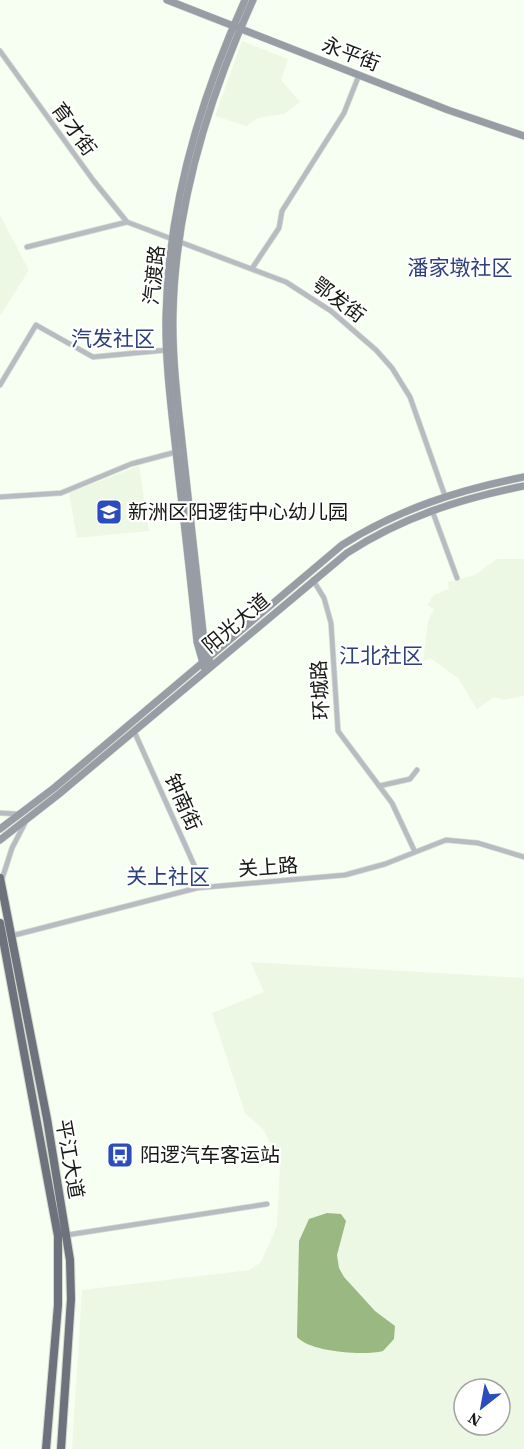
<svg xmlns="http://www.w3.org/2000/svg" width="524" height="1449" font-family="'Source Serif 4','Noto Sans SC',serif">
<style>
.built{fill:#ecf8e4;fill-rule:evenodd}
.water{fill:#9ab982}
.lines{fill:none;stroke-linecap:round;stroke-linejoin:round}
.street-casing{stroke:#d3dacf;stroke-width:6}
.secondary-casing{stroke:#d3dacf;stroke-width:8}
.highway-casing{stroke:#d3dacf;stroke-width:10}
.street{stroke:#b8bbc1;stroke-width:4.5}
.secondary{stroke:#989ca4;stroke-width:7}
.highway{stroke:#6d727d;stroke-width:8}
.labels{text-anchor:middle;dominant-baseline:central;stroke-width:4.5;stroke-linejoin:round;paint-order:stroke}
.street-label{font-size:20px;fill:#181a16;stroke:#fff}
.poi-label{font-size:20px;fill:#181a16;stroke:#fff;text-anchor:start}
.neighbourhood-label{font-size:21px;fill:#2c417a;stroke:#fff}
</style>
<rect width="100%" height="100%" fill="#f7fef2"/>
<path class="built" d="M242,41L288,59L281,80L300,102L284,114L257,118L247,126L215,116Z
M0,215L29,270L0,316Z
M139,466L149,531L77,538L69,493Z
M497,559H524V696L503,700L494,697L477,709L458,678L430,658L423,661L428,621L434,609L427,605L434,595L449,589L448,582L475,575Z
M251,962L524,978V1449H72L82,1290L250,1270L261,1262L277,1226L280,1163L263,1129L245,1113L212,1013L264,992ZM464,1389H500V1425H464Z"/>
<path class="water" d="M327,1213L341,1214L346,1221L337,1255L339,1268L344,1277L375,1311L395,1326L394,1339L383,1351C364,1356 310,1352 297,1337L299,1241L309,1219Z"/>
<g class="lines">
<defs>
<path id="street" d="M0,51L93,180L127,222L286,282L331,311L376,350L392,368L410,397L445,496
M27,247L127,222
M253,267L279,228L282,211L344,113L359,75
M0,385L36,325L93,357L167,350
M0,497L61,493L131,464L176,452
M432,510L457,578
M313,580L324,598L331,623L338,731L392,803L415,852
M134,731L204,887
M379,786L410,779L417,770
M0,813L18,814
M2,879L12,848L25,823
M11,936L197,888L345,875L385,864L446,840L478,843L524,857
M67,1235L267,1204"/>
<path id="secondary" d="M167,0L448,110L524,136
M211,666L204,641C197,581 191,520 184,460C179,412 172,364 173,315C175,206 208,99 253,0
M205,670L197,642C191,582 184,521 177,461C172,413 165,364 166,316C168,207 200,99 245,0
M0,829L54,788L342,545C399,509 458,490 524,477
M0,840L59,794L347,553C402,517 460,499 524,486"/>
<path id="highway" d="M0,878L47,1119L70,1260L71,1299L61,1449
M0,923L58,1236V1305L46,1449"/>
</defs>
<use href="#street" class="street-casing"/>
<use href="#secondary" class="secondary-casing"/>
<use href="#highway" class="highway-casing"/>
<use href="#street" class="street"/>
<use href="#secondary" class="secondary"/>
<use href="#highway" class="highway"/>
</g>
<defs>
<symbol id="school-square" viewBox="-11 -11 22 22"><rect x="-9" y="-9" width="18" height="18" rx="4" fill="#2b4cbc" stroke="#fff"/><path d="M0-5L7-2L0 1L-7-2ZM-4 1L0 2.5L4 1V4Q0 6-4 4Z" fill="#fff"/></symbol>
<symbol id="bus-square" viewBox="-11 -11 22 22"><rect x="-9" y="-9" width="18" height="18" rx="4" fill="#2b4cbc" stroke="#fff"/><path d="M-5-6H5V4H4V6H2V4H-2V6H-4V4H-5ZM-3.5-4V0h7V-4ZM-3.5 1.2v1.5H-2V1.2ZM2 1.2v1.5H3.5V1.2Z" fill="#fff"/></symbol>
</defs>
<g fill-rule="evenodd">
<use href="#school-square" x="94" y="497" width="30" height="30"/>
<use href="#bus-square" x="105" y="1140" width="30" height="30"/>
</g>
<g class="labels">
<g class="street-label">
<text transform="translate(351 54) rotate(21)">永平街</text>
<text transform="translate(74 129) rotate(54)">育才街</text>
<text transform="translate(154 275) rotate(-84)">汽渡路</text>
<text transform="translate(339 300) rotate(37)">鄂发街</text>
<text transform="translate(236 623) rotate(-40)">阳光大道</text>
<text transform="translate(320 690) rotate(-93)">环城路</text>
<text transform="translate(183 802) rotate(66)">钟南街</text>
<text transform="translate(268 867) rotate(-4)">关上路</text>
<text transform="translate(70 1159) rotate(80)">平江大道</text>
</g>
<g class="poi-label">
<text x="128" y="512">新洲区阳逻街中心幼儿园</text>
<text x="140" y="1155">阳逻汽车客运站</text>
</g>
<g class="neighbourhood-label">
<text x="460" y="267">潘家墩社区</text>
<text x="113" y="338">汽发社区</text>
<text x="381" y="655">江北社区</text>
<text x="168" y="876">关上社区</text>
</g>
</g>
<g transform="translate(482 1407) rotate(211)"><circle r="28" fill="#ffffff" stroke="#a3a3a2" stroke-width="1.5"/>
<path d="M0-4.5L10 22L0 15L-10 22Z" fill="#2b4cbc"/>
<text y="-9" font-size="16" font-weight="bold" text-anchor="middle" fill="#181a16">N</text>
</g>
</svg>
